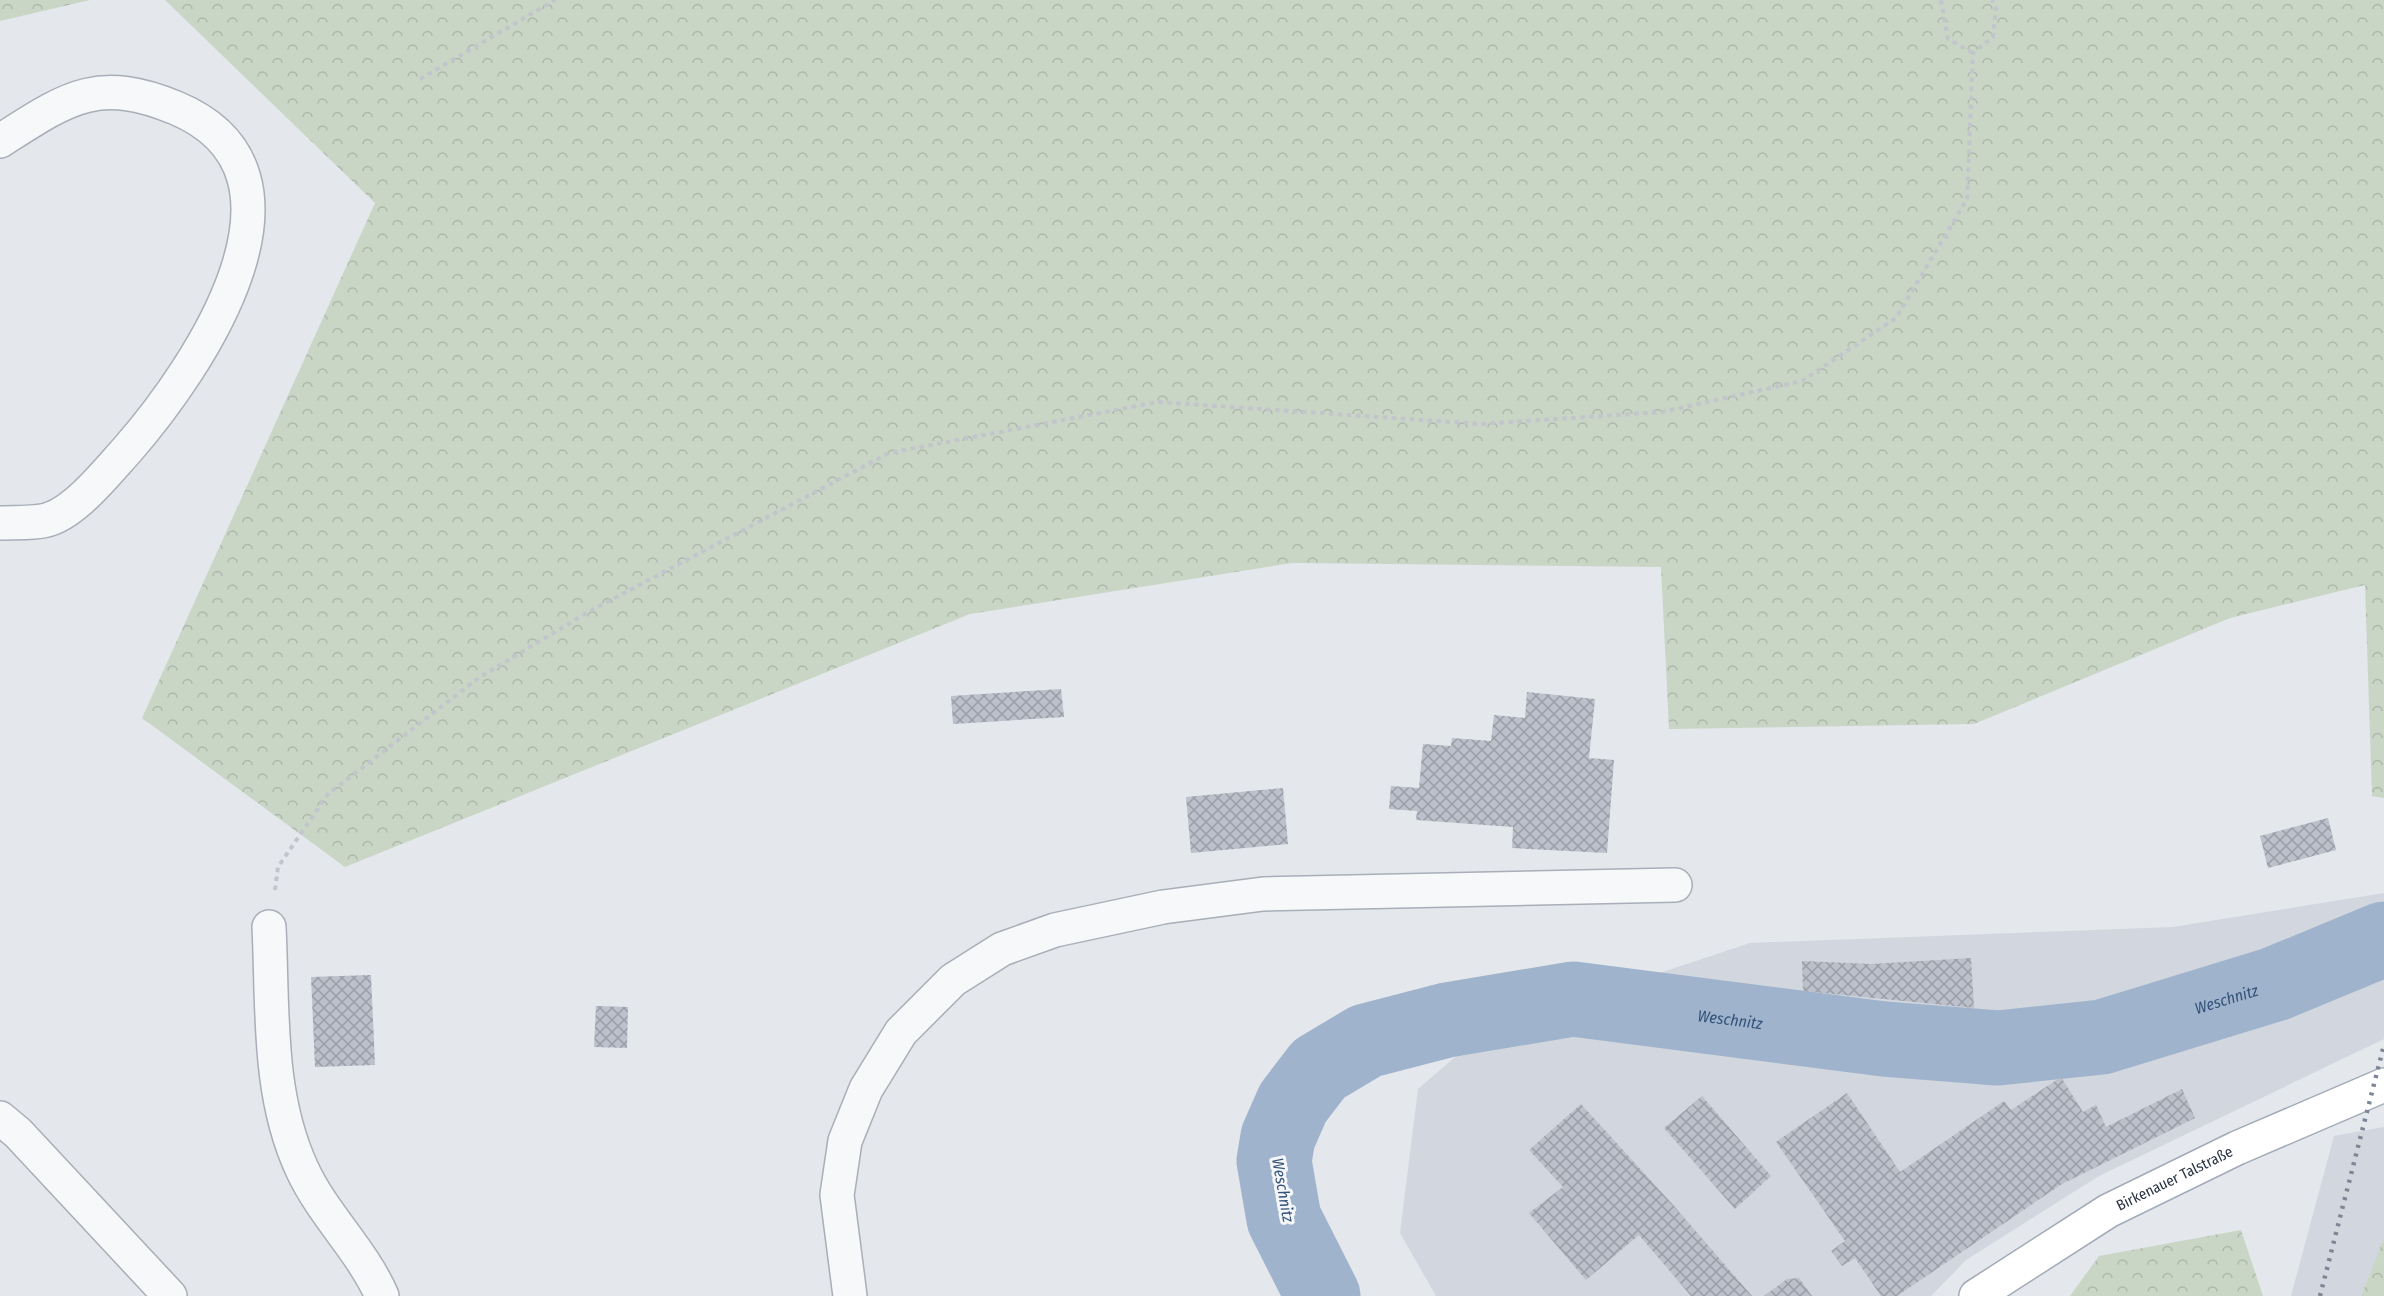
<svg xmlns="http://www.w3.org/2000/svg" width="2384" height="1296" font-family="'Fira Sans Condensed',sans-serif">
<style>
.built{fill:#d2d6de}
.forest{fill:url(#forest-crowns)}
.lines{fill:none;stroke-linecap:round;stroke-linejoin:round}
.river{stroke:#9fb4cc;stroke-width:75}
.building{fill:url(#building-cross-hatch)}
.minor-casing{stroke:#a9aeb7;stroke-width:36}
.major-casing{stroke:#a3abb8;stroke-width:36}
.path{stroke:#c2c5cb;stroke-width:4;stroke-dasharray:4.5 4.5;stroke-linecap:butt}
.minor{stroke:#f7f8fa;stroke-width:33}
.major{stroke:#fff;stroke-width:33}
.rail{stroke:#7d8696;stroke-width:4.5;stroke-dasharray:3 6;stroke-linecap:butt}
.labels{text-anchor:middle;dominant-baseline:central;stroke-width:6;stroke-linejoin:round;paint-order:stroke}
.street-label{font-size:15px;fill:#2b3445;stroke:#f4f6f9}
.water-label{font-size:16px;font-style:italic;fill:#34527a;stroke:#f4f6f9}
</style>
<defs>
<pattern id="forest-crowns" width="20" height="18" patternUnits="userSpaceOnUse" patternTransform="scale(1.5)"><rect width="20" height="18" fill="#c9d6c5"/><path d="M2 6a3 3 0 1 1 6 0M12 15a3 3 0 1 1 6 0" fill="none" stroke="#adb8ab"/></pattern>
<pattern id="building-cross-hatch" width="8" height="8" patternUnits="userSpaceOnUse" patternTransform="scale(1.5)"><rect width="8" height="8" fill="#bbc0ca"/><path d="M0 0l8 8M0 8l8-8" fill="none" stroke="#989da6"/></pattern>
</defs>
<rect width="100%" height="100%" fill="#e4e7ec"/>
<path class="built" d="M2384,893V1039L2099,1176L1966,1260L1931,1296H1436L1400,1233L1418,1089L1485,1031L1750,943L2173,927Z
M2384,1127V1237L2361,1296H2291L2334,1136Z"/>
<path class="forest" d="M0,0H90L0,21Z
M165,0H2384V798L2372,796L2365,585L2230,618L1974,724L1669,729L1661,567L1292,563L970,614L345,867L142,718L375,203Z
M2241,1230L2263,1296H2070L2099,1256Z
M2384,1237V1296H2361Z"/>
<g class="lines">
<path class="river" id="s1" d="M1323,1296L1284,1219L1274,1161L1278,1137L1293,1103L1319,1069L1366,1041L1447,1020L1573,999L1884,1039L1998,1048L2102,1037L2275,984L2384,939"/>
</g>
<path class="building" d="M1061,689L1064,717L953,724L951,696Z
M1527,692L1595,699L1589,758L1614,760L1607,853L1512,848L1513,827L1416,820L1417,811L1389,809L1391,786L1419,788L1423,744L1451,746L1452,738L1491,741L1494,715L1525,718Z
M1283,788L1288,844L1191,853L1186,797Z
M2328,818L2336,850L2268,868L2260,836Z
M1971,958L1974,1008L1803,991L1802,961L1872,964Z
M371,975L375,1065L315,1067L311,977Z
M596,1006L628,1007L627,1048L594,1047Z
M2061,1077L2083,1112L2096,1105L2106,1127L2182,1089L2195,1118L2062,1184L1897,1296H1881L1855,1258L1842,1266L1831,1251L1845,1241L1776,1142L1847,1093L1900,1172L2004,1101L2011,1110Z
M1702,1096L1771,1176L1735,1209L1664,1128Z
M1581,1104L1674,1206L1752,1296H1691L1639,1235L1586,1280L1529,1213L1563,1187L1529,1150Z
M1799,1278L1812,1296H1764L1787,1279Z"/>
<g class="lines">
<defs>
<path id="minor" d="M0,141C66,99 97,75 176,108C331,173 198,369 127,450C108,471 77,510 50,519C36,524 15,522 0,523
M269,927C273,1007 267,1094 302,1169C323,1215 362,1250 382,1296
M0,1118L18,1133L170,1296
M850,1296L837,1195L845,1141L866,1089L901,1032L953,980L1002,949L1055,930L1163,907L1263,894L1675,885"/>
<g id="major">
<path id="s2" d="M1976,1296L2108,1211L2237,1148L2384,1085"/>
</g>
</defs>
<use href="#minor" class="minor-casing"/>
<use href="#major" class="major-casing"/>
<path class="path" d="M1941,0L1948,39L1973,53
M420,79L555,0
M275,890L278,867L328,794L480,677L590,611L889,453L1158,402L1481,424L1662,412L1802,381L1896,318L1967,199L1973,53L1993,37L1996,8L1992,0"/>
<use href="#minor" class="minor"/>
<use href="#major" class="major"/>
<path class="rail" d="M2320,1296L2384,1045"/>
</g>
<g class="labels">
<g class="street-label">
<text stroke="none"><textPath href="#s2" startOffset="231">Birkenauer Talstraße</textPath></text>
</g>
<g class="water-label">
<text stroke="none"><textPath href="#s1" startOffset="1178">Weschnitz</textPath></text>
<text stroke="none"><textPath href="#s1" startOffset="674">Weschnitz</textPath></text>
<text transform="translate(1283 1190) rotate(80)">Weschnitz</text>
</g>
</g>
</svg>
